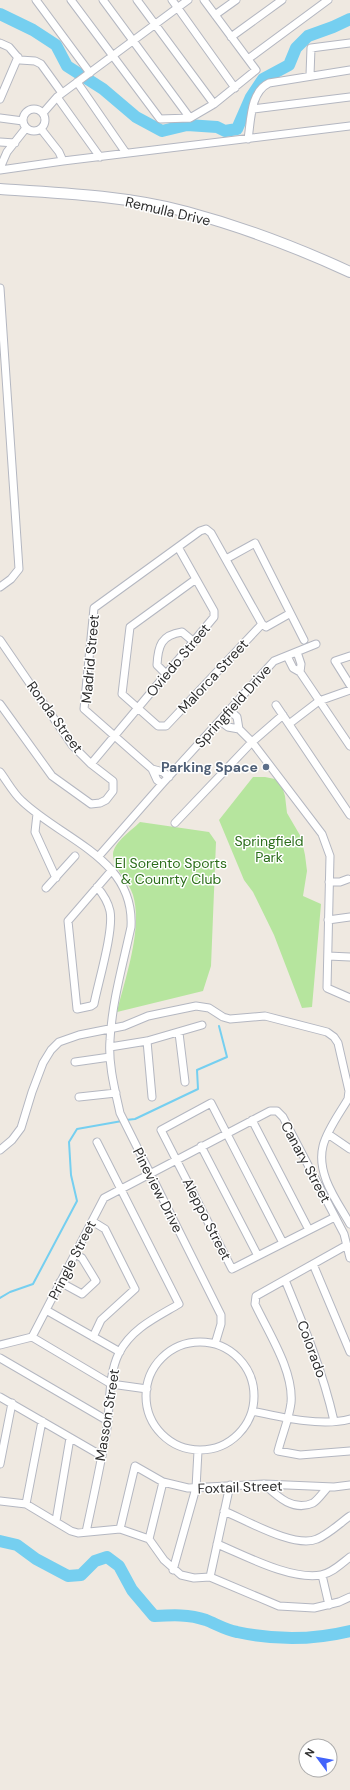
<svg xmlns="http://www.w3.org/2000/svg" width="350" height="1790" font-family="'DM Sans',sans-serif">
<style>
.green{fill:#b6e59e}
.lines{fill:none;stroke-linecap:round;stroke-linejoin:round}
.stream{stroke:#75cff0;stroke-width:2}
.river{stroke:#75cff0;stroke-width:12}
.minor-casing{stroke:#b4b7c1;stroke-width:9}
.secondary-casing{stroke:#b4b7c1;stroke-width:12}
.minor{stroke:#fff;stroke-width:7}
.secondary{stroke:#fff;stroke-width:10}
.service-dot{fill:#5c6f8a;stroke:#fff;stroke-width:1.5}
.labels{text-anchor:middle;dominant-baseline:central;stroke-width:3;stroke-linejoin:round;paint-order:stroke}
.street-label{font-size:14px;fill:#2e2e2e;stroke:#fff}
.service-label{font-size:14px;font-weight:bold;fill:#4e5e75;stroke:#fff;text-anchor:end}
.park-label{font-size:14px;fill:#2c6e1b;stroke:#fff}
</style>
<rect width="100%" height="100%" fill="#efe9e1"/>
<path class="green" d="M253,777H265L280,780L285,796L287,813L301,837L305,855L307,871L303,896L321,904L312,1007L302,1008L274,935L253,892L244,880L219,820Z
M140,822L209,832L216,842L211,966L203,991L117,1012C125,978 143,929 133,895C129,881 113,869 113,854C114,842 132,830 140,822Z"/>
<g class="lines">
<path class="stream" d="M126,1120L135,1119L198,1089L197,1070L227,1057L219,1026
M0,1298L10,1292L33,1284L77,1201L71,1175L69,1142L77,1129L122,1121"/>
<path class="river" d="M0,14L33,30L56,45L67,66L103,89L136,117L162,131L187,125L217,127L225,131L237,129L251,97L263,79L289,65L296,48L308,36L333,27L350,19
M0,1541L17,1545L36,1559L68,1576L81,1575L95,1561L107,1557L119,1566L132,1590L154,1616C172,1615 189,1614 206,1620C216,1624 226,1630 237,1632C274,1640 313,1640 350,1631"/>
<defs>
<path id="minor" d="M36,0L90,73
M71,0L160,119L190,118L214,104L256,70L204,0
M103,0L190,118
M137,0L214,104
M172,0L235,88
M215,15L236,0
M231,37L282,0
M0,43L9,47L20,60L35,61L41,64L62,93
M248,59L328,0
M310,75L311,48L350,43
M77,82L126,153
M57,97L100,157
M0,99L18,57
M253,109L350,97
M23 120a11 11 0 1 1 22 0a11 11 0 1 1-22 0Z
M43,113L57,97L188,0
M0,118L23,121
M41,129L59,152L63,161L350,126
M248,139C251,121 250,92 269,83L350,70
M0,142L15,143
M0,168L7,152L26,128
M0,170L63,161
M0,288L19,569L11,579L0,587
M226,559L255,543L304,640
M196,579L130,627L122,694L158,726H166L262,624L266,627L289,614
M0,640L72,745L91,764L113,781V791L106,800L100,803L91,804L52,776L0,704
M287,656L293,668L300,672L301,664L297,652
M350,656L335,661L350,685
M300,672L350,746
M166,674L157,665C158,646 161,635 182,632L194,642
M276,705L350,815
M229,710L237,717L239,729L252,742L322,834L330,856L327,988L350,998
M220,721L228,727L239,729
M289,724L319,701L350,690
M91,764L214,617V611L178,547
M152,769L157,780L162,784
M0,772C7,781 13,793 22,801C63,840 135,859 131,927C123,964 112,1002 110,1040C108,1064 115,1090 120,1113L221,1315V1324L215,1344
M169,777L163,772L152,769L84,709L94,608L200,531L206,529L211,533L262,624
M37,814L35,832L56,878
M175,823L252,742L283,715
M98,857L162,784L274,661L316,644
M329,882H340L348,879
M97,887C103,894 108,902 110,911C114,931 98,983 94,1004L91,1006L77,1009L68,921L112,870
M46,888L75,856
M328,920L350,917
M328,956L350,957
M179,1033L185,1082
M147,1041L152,1097
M110,1047L147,1041L202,1025
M75,1062L110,1057
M79,1097L116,1093
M252,1120L309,1230
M328,1134L350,1149
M201,1146L258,1256
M0,1150L12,1140L21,1128L32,1092L43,1063L51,1050L59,1042L79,1035L124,1026L148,1016L196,1006L209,1008L223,1017L230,1019L265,1016L327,1032L334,1037L338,1043L349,1091L348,1099C340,1113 327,1130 323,1146C316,1174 337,1201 350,1224
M92,1221L105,1229L135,1289L101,1320L93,1337
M283,1243L211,1103L161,1130L232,1269L335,1217
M347,1245L256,1296L255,1304C268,1332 294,1371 291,1403C289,1419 282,1435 278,1451L300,1455L350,1451
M313,1264L350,1352
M285,1280C304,1326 323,1372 334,1421
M60,1282L82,1294L96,1281L82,1258L75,1254
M46,1310L120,1352
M32,1337L111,1384L147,1389
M146 1396a54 54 0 1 1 108 0a54 54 0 1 1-108 0Z
M0,1345L32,1337L104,1198L270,1111H277L283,1117L344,1234L350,1258
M0,1358L108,1421
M0,1397L102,1456
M252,1411C280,1417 322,1427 350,1419
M0,1464L12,1403
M264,1484C277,1496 293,1512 313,1503C318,1500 324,1491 328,1487
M0,1501L26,1504L71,1531L78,1533L120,1529L149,1539L164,1560L181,1575L194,1578L210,1577L279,1606L314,1608L339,1602L350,1597
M26,1504L42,1421
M224,1511C246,1520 295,1549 317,1539C329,1534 340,1523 350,1516
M56,1521L70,1438
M120,1529L135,1466L163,1482L188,1488L264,1484L334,1487L350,1485
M86,1532C93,1500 100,1467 106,1434C111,1408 107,1377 119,1353C132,1328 157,1317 179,1304L97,1142
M149,1539L163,1482
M217,1544C246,1556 290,1580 321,1575C332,1573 341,1564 350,1557
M173,1570L196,1488L198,1451
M322,1575L329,1605
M210,1577L230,1485"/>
<path id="secondary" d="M0,189C62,193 127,196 187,212C243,227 298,248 350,272"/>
</defs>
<use href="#minor" class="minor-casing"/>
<use href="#secondary" class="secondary-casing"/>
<use href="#minor" class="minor"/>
<use href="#secondary" class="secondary"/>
</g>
<circle class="service-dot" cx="266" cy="767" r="4"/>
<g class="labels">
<g class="street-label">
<text transform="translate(168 211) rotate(13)">Remulla Drive</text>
<text transform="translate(90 659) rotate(-85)">Madrid Street</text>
<text transform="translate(178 660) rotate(-50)">Oviedo Street</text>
<text transform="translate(213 676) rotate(-47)">Malorca Street</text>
<text transform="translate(233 706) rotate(-48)">Springfield Drive</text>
<text transform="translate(55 717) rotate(54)">Ronda Street</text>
<text transform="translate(306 1162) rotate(62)">Canary Street</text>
<text transform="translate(158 1190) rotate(63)">Pineview Drive</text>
<text transform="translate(207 1219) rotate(63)">Aleppo Street</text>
<text transform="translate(72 1260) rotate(-63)">Pringle Street</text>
<text transform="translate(312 1349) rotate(70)">Colorado</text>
<text transform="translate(107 1415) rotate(-81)">Masson Street</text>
<text transform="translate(240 1487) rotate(-2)">Foxtail Street</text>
</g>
<g class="service-label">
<text x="258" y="767">Parking Space</text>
</g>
<g class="park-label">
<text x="269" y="841">Springfield<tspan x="269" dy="16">Park</tspan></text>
<text x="171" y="863">El Sorento Sports<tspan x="171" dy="16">&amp; Counrty Club</tspan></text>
</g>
</g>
<g transform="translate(318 1758) rotate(302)"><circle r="19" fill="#ffffff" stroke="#ababab"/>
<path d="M0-3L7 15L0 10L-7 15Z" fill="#4264fb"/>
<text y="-6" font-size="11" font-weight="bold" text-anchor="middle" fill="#2e2e2e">N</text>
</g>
</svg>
